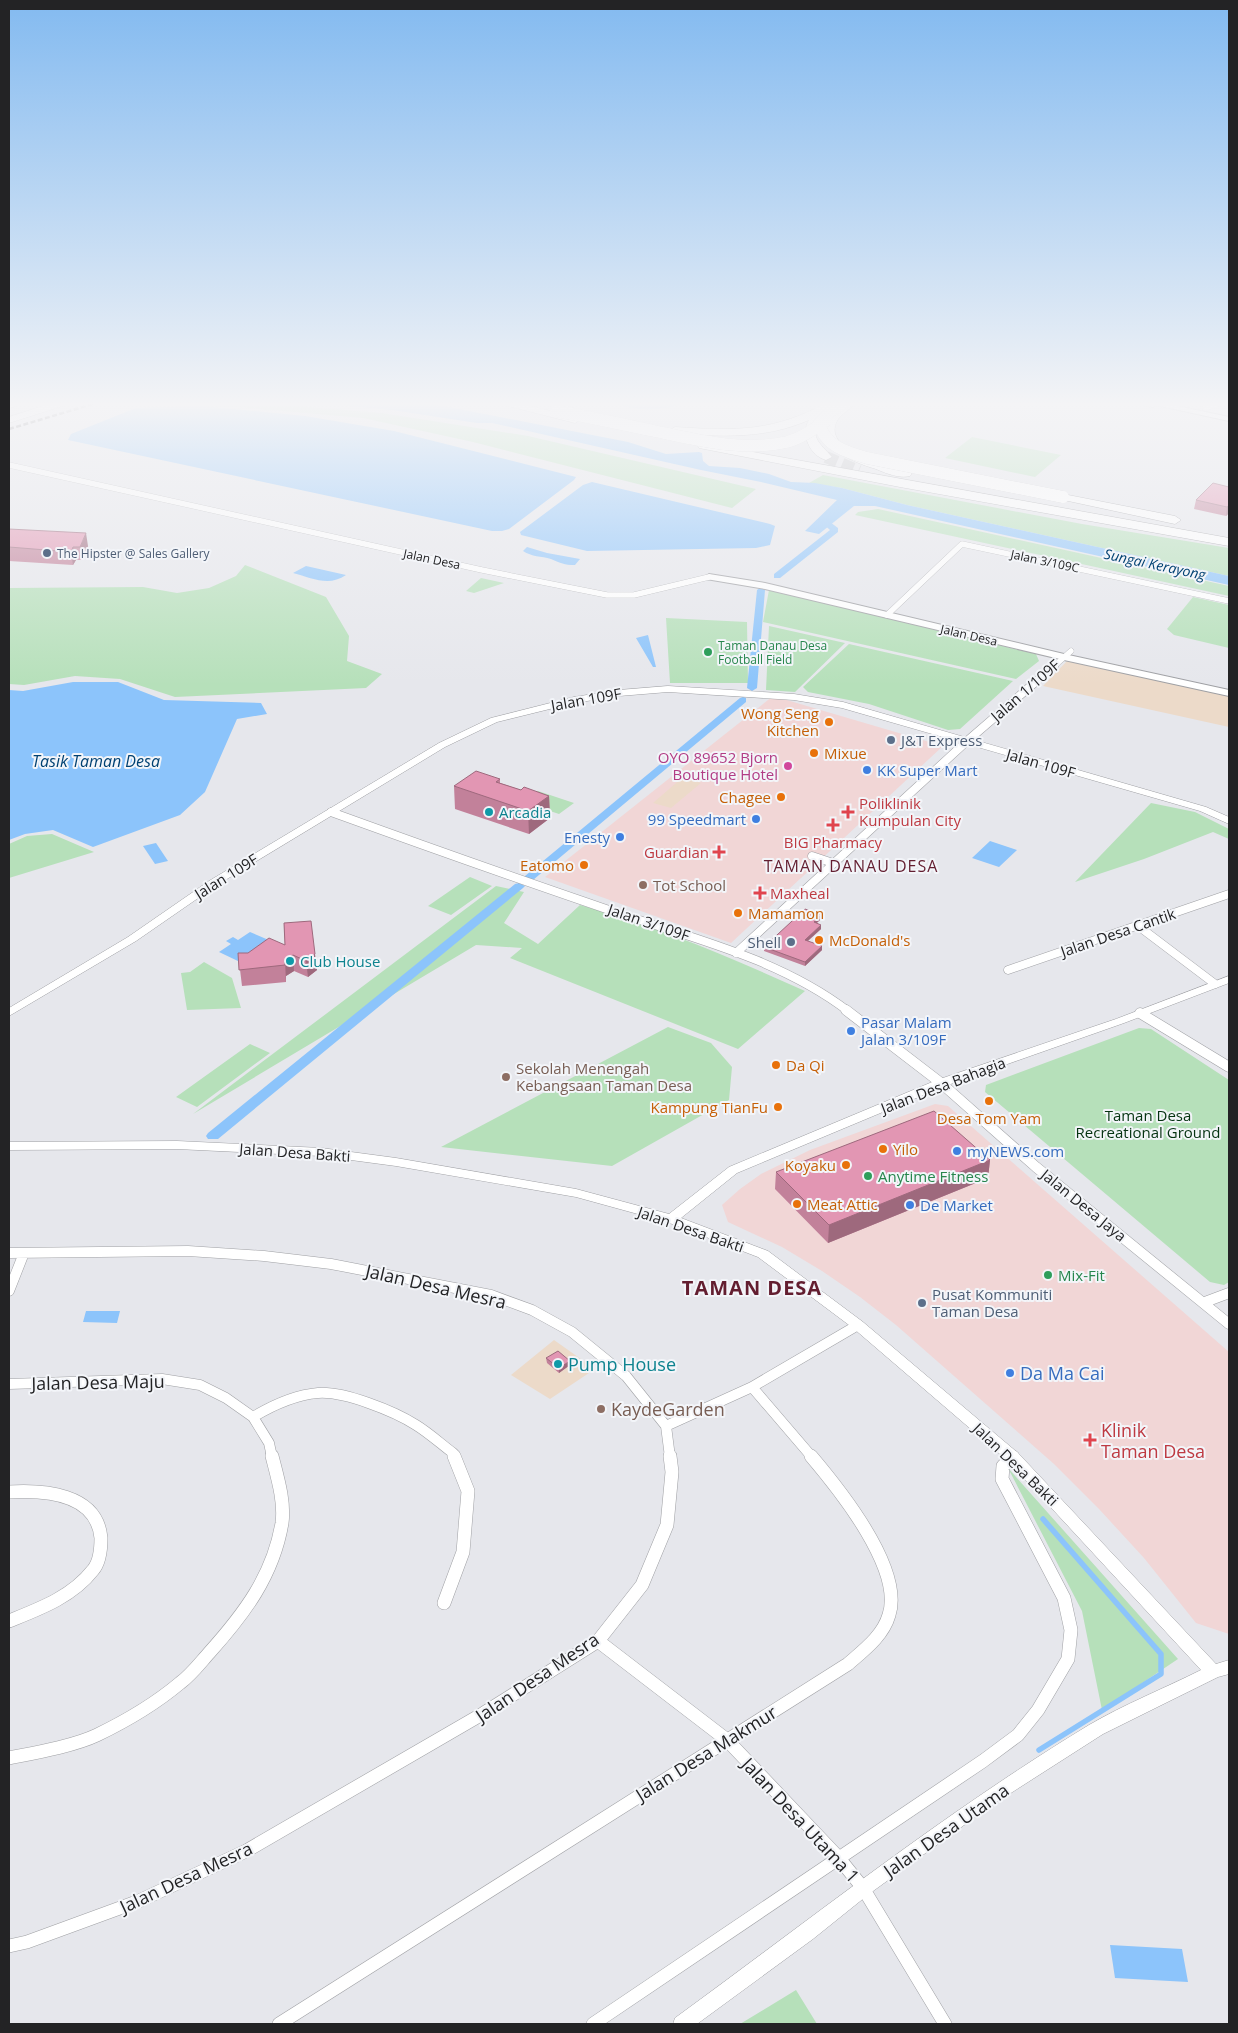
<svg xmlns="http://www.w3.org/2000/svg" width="1238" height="2033" font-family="'Open Sans',sans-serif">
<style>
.commercial{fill:#f1d6d6}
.industrial{fill:#ecdac9}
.green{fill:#b6e0ba}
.water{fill:#8cc4fb}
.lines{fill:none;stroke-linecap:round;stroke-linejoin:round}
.stream{stroke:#8cc4fb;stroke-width:5.5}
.canal{fill:#8cc4fb;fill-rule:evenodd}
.motorway-tunnel{stroke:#bfc0c4;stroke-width:12;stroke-dasharray:12 5.5;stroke-linecap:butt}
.minor-far3-casing{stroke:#9fa0a4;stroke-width:6}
.minor-far2-casing{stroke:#9fa0a4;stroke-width:9}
.minor-far1-casing{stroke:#9fa0a4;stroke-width:11}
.minor-casing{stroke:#9fa0a4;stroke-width:14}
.tertiary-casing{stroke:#9fa0a4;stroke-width:1}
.secondary-casing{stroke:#9fa0a4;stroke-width:2}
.motorway-casing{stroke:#9fa0a4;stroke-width:1}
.minor-far3{stroke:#fff;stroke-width:5.5}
.minor-far2{stroke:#fff;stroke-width:8}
.minor-far1{stroke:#fff;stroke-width:10}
.minor{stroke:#fff;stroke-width:13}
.tertiary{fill:#fff;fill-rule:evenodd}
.secondary{fill:#fff;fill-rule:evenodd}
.motorway{fill:#fff;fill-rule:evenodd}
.rail{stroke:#505053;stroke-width:2.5;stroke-dasharray:5 2.5;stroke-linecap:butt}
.motorway-bridge-casing{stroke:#9fa0a4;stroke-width:12;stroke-linecap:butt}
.motorway-bridge{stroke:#fff;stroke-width:12}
.wall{fill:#c2819a}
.shaded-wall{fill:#9e697d}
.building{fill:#e296b3;stroke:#9e697d}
.service-dot{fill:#5c6f8a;stroke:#f3f5f9;stroke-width:2}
.leisure-dot{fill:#2e9e5b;stroke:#f3f5f9;stroke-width:2}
.food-dot{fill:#e8710a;stroke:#f3f5f9;stroke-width:2}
.hotel-dot{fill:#d1479c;stroke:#f3f5f9;stroke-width:2}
.shop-dot{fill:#3f7fe0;stroke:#f3f5f9;stroke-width:2}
.culture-dot{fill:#0f9aa8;stroke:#f3f5f9;stroke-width:2}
.health-dot{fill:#e0444e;stroke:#f3f5f9;stroke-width:2}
.education-dot{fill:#8d6e63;stroke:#f3f5f9;stroke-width:2}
.labels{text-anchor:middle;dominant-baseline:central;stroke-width:4;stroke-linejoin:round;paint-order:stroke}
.far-service-label{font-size:12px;fill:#4e5e75;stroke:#f3f5f9;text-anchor:start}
.far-street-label{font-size:12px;fill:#232325;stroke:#f3f5f9}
.far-leisure-label{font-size:12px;fill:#27864d;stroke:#f3f5f9;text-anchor:start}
.far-water-label{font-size:14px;font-style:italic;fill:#004172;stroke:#f3f5f9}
.street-label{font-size:15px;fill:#232325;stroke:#f3f5f9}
.food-label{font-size:15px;fill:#c56008;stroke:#f3f5f9;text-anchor:start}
.service-label{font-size:15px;fill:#4e5e75;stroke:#f3f5f9;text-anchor:start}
.hotel-label{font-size:15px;fill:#b23c85;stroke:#f3f5f9;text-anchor:end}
.shop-label{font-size:15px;fill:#366cbe;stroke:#f3f5f9;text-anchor:start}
.health-label{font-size:15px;fill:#be3a42;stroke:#f3f5f9;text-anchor:start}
.culture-label{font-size:15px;fill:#0d838f;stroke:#f3f5f9;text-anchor:start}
.education-label{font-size:15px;fill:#785e54;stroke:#f3f5f9;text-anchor:start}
.park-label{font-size:15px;fill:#053311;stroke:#f3f5f9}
.leisure-label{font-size:15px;fill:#27864d;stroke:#f3f5f9;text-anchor:start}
.water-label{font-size:16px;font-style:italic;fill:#004172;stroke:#f3f5f9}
.neighbourhood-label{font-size:16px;letter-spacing:1px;fill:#631e30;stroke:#f3f5f9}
.near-street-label{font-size:18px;fill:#232325;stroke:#f3f5f9}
.near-culture-label{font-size:18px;fill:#0d838f;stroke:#f3f5f9;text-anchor:start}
.near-shop-label{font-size:18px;fill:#366cbe;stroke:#f3f5f9;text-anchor:start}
.near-education-label{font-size:18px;fill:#785e54;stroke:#f3f5f9;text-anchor:start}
.near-health-label{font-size:18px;fill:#be3a42;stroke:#f3f5f9;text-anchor:start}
.district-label{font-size:20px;font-weight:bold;letter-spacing:1px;fill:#631e30;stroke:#f3f5f9}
</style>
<rect width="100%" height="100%" fill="#e6e7ec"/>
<path class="commercial" d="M773,696L943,746L731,943L545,877Z
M935,1104L948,1106L1229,1352V1634L1196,1623L1144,1558L1099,1509L1054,1464L896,1325L860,1297L822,1271L782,1247L728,1222L722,1205L740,1189L761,1174L810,1150Z"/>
<path class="industrial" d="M1067,661L1229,695V727L1043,686Z
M683,777L701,783L671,808L653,803Z
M554,1340L595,1369L550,1399L511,1375Z"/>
<path class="green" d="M145,401H237L382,413L528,436L756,489L732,508L473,442L363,418L238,407L143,404Z
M972,437L1061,455L1035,477L945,458Z
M823,475L1082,524L1229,548V576L907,505L842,488L809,483Z
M878,509L1229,586V596L855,515L858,512Z
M245,565L326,597L349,636L347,661L382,674L366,688L175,697L120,679L75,676L24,685L9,684V588L143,587L177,593L209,588L236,576Z
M481,578L504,583L474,593L466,591Z
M769,590L1036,654L1039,661L1016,679L763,622Z
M1193,597L1229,605V648L1174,635L1167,629Z
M666,618L747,622L748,683H670Z
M769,626L845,643L795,692L766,690Z
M849,644L1013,681L960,729L948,730L869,704L808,692L803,687Z
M538,791L574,803L559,814L523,802Z
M1151,803L1195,812L1229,829V839L1213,832L1144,859L1075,882Z
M52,834L94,852L9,878V844L27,836Z
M470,877L492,886L451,915L428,906Z
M496,886L524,892L504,923L538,944L580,905C658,926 731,958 805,991L738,1049L510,958L522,948L476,945L193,1114Z
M204,962L232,978L241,1008L187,1010L181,973L190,972Z
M668,1027L711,1043L732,1067L729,1100L612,1166L441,1147Z
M1139,1028L1151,1029L1229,1080V1282L1224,1285L1210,1282L985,1092L986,1085Z
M250,1044L270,1053L197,1107L176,1097Z
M1008,1468L1178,1659L1102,1710L1082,1611Z
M796,1990L817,2024H740Z"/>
<path class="water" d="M296,401H418L628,442L666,454L699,452L702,453L703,461L709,466L740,468L769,474L791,482L815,483L842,488L907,505L1229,576V585L875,506H854L819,534L805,531L837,500L761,482L701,470L492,423H477L392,410Z
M606,401H692C659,412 639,412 606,401Z
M201,406L305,416L394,431L576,477L574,480L509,529L502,531H492L68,440L71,434L136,408Z
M592,482L770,524L775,526L770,545L756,548L587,551L521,535L520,532L583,485Z
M527,547L547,553L580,559L575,565C564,565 561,563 551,559C541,556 532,557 523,551Z
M306,566L346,575C329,587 312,578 293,573Z
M648,635L656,667H653L636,638Z
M73,682H118L164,700L261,703L267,714L237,719L205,792L180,815L93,847L53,830L25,834L9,840V690L23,691Z
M990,841L1017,850L999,867L972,858Z
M156,843L168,861L155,864L143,846Z
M250,932L271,941L240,962L219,952L231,944L226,941L233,937L238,940Z
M86,1311H120L117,1323L83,1322Z
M1110,1945L1182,1949L1188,1982L1115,1978Z"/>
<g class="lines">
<path class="stream" d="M1039,1750L1161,1674V1654L1043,1519"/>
<path class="canal" d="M830,513L837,515L830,522L838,528V532L780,578H774V574L830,530L821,522Z
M761,587L765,590L757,688L752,691L747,688L757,590Z
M743,697L746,698V702L533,880H525L523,878L525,876L740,698Z
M519,883L525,886L523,888L218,1139H208L206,1136L208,1133L515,884Z"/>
<path class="motorway-tunnel" d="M826,457L859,471"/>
<defs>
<path id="minor-far3" d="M1205,408L1226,401
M9,465L482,570L607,595H634L709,577
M887,615L962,544L1229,601
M1053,667L1071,651"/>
<path id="minor-far2" d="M331,812C425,846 518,879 612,911C692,938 780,959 848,1011
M812,856L833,863
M1137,925L1215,984
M736,953L966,742L1054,666
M1008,970L1229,894"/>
<path id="minor-far1" d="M846,1010L941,1083L1036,1167L1229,1324
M1140,1013L1229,1067
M9,1253L188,1251L264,1256L331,1264L491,1295L532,1310L572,1332L626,1376L666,1426L670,1457
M9,1291L24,1253
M1205,1302L1229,1293
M9,1384L162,1379L200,1385L226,1398L253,1417L269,1443L272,1457
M752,1387L812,1457
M253,1417C273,1405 294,1395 318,1393C344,1391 394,1411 416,1425C429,1433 441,1444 453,1453L454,1457
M666,1426L752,1387L858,1325"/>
<path id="minor" d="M9,1492C43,1490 97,1493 101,1538C101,1548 100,1562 93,1570C72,1597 39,1609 9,1621
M444,1603L463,1552L468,1491L454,1456
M598,1641L727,1740L838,1857L863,1888L945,2024
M9,1758C34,1753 74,1746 97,1735C126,1721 155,1704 180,1683C191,1675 200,1663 209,1653C244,1614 273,1576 282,1523C285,1501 277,1476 272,1456
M9,1946L27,1942L139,1901L246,1851L484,1713L598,1641L642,1585L667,1525L672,1472L670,1456
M279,2024L848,1664C864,1650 883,1636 889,1615C904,1569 839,1489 811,1456
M593,2024L983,1761L1018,1735L1038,1710L1068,1659L1071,1630L1064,1598L1002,1479L1003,1466L1013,1457"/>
<path id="tertiary" d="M668,686L794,694L843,702L1206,807L1229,817V824L1200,811L842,708L794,700L668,692L619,696L574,703L497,722L445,747L217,885L136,941L9,1016V1008L128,937L209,881L439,743L491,718L574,697L619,690Z
M1229,976V983L1124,1023L945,1086L737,1173L681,1218L768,1251L863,1322L1018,1453L1216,1664L1229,1660V1674L1218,1677L1103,1734L989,1807L869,1894L813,1939L697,2024H673L675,2018C812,1918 944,1813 1089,1725C1123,1705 1165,1688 1201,1670L1008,1461L853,1328L758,1257L667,1222L576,1197L396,1166L321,1156L177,1149L9,1150V1142L177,1141L321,1148L396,1158L576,1189L669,1214L729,1167L937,1080L1116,1019Z"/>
<path id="secondary" d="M1122,401H1154L1229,417V421L1156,405L1153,407Z
M709,574L765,583L1064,654L1229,690V696L1064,660L765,589L706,579L705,577Z"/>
<path id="motorway" d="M13,401H28L27,403L9,408V402Z
M59,401H73L72,403L9,423V417Z
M495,401H510L579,418L580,420L575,423L496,403Z
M541,401H555L578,410L573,413L542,403Z
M830,401H842L821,415L822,417C808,437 819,442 832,457L826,460C810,456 800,434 809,420C766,439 721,437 675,433L670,430L675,427C737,431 774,432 830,401Z
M847,401H858C852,409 840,413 836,423C824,452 892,467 910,472L912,474L910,476C900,479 885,473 876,469C838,458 800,434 847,401Z
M703,443L1229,538V546L900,487L699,448L698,446L699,444Z
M1063,494L1175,516L1181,520L1175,524L1059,499L1057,497L1059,495Z"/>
</defs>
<use href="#minor-far3" class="minor-far3-casing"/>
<use href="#minor-far2" class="minor-far2-casing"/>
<use href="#minor-far1" class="minor-far1-casing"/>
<use href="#minor" class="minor-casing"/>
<use href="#tertiary" class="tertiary-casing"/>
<use href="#secondary" class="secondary-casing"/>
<use href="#motorway" class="motorway-casing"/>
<use href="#minor-far3" class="minor-far3"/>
<use href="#minor-far2" class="minor-far2"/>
<use href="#minor-far1" class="minor-far1"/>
<use href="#minor" class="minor"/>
<use href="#tertiary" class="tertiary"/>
<use href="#secondary" class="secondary"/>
<use href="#motorway" class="motorway"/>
<path class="rail" d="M9,429L103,401"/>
<defs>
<path id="motorway-bridge" d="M848,401L831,411L819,423C825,446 846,452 867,458L1063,497
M556,411C589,417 621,424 654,431C697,440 743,452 787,442C802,438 814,429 827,420"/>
</defs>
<use href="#motorway-bridge" class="motorway-bridge-casing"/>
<use href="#motorway-bridge" class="motorway-bridge"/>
</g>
<path class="wall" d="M1229,487V513L1226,516L1194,509L1196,500Z
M9,529L88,546L82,560H76L73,565L9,561Z
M500,779V783L521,790L549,796L550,818L529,834L455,809L454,786Z
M821,919L817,923L821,929L808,941L822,950L805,966L764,951V947Z
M284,923L317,970L308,977L294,971L286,976V982L242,986L238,953H248L285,945Z
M990,1160L988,1178L828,1243L775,1189L776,1172Z
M546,1358L570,1365L559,1373L547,1363Z"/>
<path class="shaded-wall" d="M1229,505V513L1226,516L1227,507Z
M86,533L88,546L82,560L80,547Z
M73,547L76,560L73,565L71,552Z
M549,796L550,818L529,834L528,811Z
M821,915V919L813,926L814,922Z
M821,925V929L804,944L805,940Z
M822,946V950L805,966V962Z
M315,954L317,970L308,977L306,961Z
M293,955L294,971L286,976V982L285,960Z
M990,1160L988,1178L828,1243L829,1225Z
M570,1361V1365L559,1373V1368Z"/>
<path class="building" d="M1213,483L1229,487V505L1227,507L1196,500Z
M9,529L86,533L80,547H73L71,552L9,547Z
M476,771L500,779L496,782L521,790L524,787L549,796L528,811L454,786Z
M805,909L821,915L814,922L821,925L805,940L822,946L805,962L764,947Z
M311,921L315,954L306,961L293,955L285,960V965L239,970L238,953H248L269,938L285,945L284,923Z
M934,1111L990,1160L829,1225L776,1172Z
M558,1351L570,1361L559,1368L546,1358Z"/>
<linearGradient id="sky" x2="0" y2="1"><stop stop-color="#83baf0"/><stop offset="0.59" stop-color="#f4f4f6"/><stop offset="1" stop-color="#f4f4f6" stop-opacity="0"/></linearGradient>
<rect width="1238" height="685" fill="url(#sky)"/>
<g class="service-dot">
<circle cx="47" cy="553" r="5"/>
<circle cx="891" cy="740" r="5"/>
<circle cx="791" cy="942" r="5"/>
<circle cx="922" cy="1303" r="5"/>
</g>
<g class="leisure-dot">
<circle cx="708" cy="652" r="5"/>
<circle cx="868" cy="1176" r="5"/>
<circle cx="1048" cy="1275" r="5"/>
</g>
<g class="food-dot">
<circle cx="829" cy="722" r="5"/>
<circle cx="814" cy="753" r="5"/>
<circle cx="781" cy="797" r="5"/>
<circle cx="584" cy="865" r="5"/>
<circle cx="738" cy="913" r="5"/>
<circle cx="819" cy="940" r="5"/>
<circle cx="776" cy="1065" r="5"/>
<circle cx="989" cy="1101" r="5"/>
<circle cx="778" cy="1107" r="5"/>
<circle cx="883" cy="1149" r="5"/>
<circle cx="846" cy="1165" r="5"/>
<circle cx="797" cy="1204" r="5"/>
</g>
<circle class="hotel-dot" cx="788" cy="766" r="5"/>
<g class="shop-dot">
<circle cx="867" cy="770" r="5"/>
<circle cx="756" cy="819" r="5"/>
<circle cx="620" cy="837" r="5"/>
<circle cx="851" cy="1031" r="5"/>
<circle cx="957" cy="1151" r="5"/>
<circle cx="910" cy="1205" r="5"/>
<circle cx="1010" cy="1373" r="5"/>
</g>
<g class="culture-dot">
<circle cx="489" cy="812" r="5"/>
<circle cx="290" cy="961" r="5"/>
<circle cx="558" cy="1364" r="5"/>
</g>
<g class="health-dot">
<path d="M845.5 804.5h5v5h5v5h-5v5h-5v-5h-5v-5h5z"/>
<path d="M830.5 817.5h5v5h5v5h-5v5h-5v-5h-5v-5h5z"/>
<path d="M716.5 844.5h5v5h5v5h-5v5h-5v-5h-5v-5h5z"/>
<path d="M757.5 885.5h5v5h5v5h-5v5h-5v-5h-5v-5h5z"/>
<path d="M1087.5 1432.5h5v5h5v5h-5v5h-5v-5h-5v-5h5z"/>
</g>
<g class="education-dot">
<circle cx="643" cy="885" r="5"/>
<circle cx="506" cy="1077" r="5"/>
<circle cx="601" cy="1409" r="5"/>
</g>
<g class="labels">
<g class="far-service-label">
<text x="57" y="553">The Hipster @ Sales Gallery</text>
</g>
<g class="far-street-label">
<text transform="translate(432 559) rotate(12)">Jalan Desa</text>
<text transform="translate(1045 561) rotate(12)">Jalan 3/109C</text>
<text transform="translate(969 635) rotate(13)">Jalan Desa</text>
</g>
<g class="far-leisure-label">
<text x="718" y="645">Taman Danau Desa<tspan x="718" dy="14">Football Field</tspan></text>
</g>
<g class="far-water-label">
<text transform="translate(1155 564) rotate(12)">Sungai Kerayong</text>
</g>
<g class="street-label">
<text transform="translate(1025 690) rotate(-41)">Jalan 1/109F</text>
<text transform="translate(586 699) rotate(-10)">Jalan 109F</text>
<text transform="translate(1041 763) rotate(16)">Jalan 109F</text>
<text transform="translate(226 876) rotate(-32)">Jalan 109F</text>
<text transform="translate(649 922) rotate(19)">Jalan 3/109F</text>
<text transform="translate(1118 932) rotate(-19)">Jalan Desa Cantik</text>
<text transform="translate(943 1085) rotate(-21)">Jalan Desa Bahagia</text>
<text transform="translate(295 1152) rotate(4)">Jalan Desa Bakti</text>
<text transform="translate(1084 1205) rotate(39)">Jalan Desa Jaya</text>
<text transform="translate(691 1229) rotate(19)">Jalan Desa Bakti</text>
<text transform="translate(1016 1464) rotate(44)">Jalan Desa Bakti</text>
</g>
<g class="food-label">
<text x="819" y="713" text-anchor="end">Wong Seng<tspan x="819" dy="17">Kitchen</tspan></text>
<text x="824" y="753">Mixue</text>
<text x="771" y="797" text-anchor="end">Chagee</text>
<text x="574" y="865" text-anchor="end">Eatomo</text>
<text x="748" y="913">Mamamon</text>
<text x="829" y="940">McDonald's</text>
<text x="786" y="1065">Da Qi</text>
<text x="768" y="1107" text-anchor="end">Kampung TianFu</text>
<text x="989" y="1118" text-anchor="middle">Desa Tom Yam</text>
<text x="893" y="1149">Yilo</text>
<text x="836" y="1165" text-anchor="end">Koyaku</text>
<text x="807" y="1204">Meat Attic</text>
</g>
<g class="service-label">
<text x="901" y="740">J&amp;T Express</text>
<text x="781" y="942" text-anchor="end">Shell</text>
<text x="932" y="1294">Pusat Kommuniti<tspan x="932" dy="17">Taman Desa</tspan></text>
</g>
<g class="hotel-label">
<text x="778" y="757">OYO 89652 Bjorn<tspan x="778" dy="17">Boutique Hotel</tspan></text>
</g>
<g class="shop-label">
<text x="877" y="770">KK Super Mart</text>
<text x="746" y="819" text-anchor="end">99 Speedmart</text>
<text x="610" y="837" text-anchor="end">Enesty</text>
<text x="861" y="1022">Pasar Malam<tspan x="861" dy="17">Jalan 3/109F</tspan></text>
<text x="967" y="1151">myNEWS.com</text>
<text x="920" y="1205">De Market</text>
</g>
<g class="health-label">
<text x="859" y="803">Poliklinik<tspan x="859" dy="17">Kumpulan City</tspan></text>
<text x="833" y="842" text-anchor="middle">BIG Pharmacy</text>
<text x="709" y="852" text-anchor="end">Guardian</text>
<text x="770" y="893">Maxheal</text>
</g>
<g class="culture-label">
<text x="499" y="812">Arcadia</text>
<text x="300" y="961">Club House</text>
</g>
<g class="education-label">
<text x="653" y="885">Tot School</text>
<text x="516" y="1068">Sekolah Menengah<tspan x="516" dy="17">Kebangsaan Taman Desa</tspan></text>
</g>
<g class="park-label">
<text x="1148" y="1115">Taman Desa<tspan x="1148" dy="17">Recreational Ground</tspan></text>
</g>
<g class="leisure-label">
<text x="878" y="1176">Anytime Fitness</text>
<text x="1058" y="1275">Mix-Fit</text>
</g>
<g class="water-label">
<text x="96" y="761">Tasik Taman Desa</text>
</g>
<g class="neighbourhood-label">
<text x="851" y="866">TAMAN DANAU DESA</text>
</g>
<g class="near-street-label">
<text transform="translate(436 1286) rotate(13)">Jalan Desa Mesra</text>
<text transform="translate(98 1382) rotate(-1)">Jalan Desa Maju</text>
<text transform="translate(537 1677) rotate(-34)">Jalan Desa Mesra</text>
<text transform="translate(706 1753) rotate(-32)">Jalan Desa Makmur</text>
<text transform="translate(801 1820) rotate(47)">Jalan Desa Utama 1</text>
<text transform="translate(946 1830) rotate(-35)">Jalan Desa Utama</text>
<text transform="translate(186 1877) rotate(-25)">Jalan Desa Mesra</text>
</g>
<g class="near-culture-label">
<text x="568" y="1364">Pump House</text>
</g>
<g class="near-shop-label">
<text x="1020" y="1373">Da Ma Cai</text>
</g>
<g class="near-education-label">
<text x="611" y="1409">KaydeGarden</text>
</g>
<g class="near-health-label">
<text x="1101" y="1430">Klinik<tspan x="1101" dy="21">Taman Desa</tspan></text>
</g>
<g class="district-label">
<text x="752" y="1287">TAMAN DESA</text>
</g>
</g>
<rect width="1238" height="2033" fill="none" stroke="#232325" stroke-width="20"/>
</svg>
